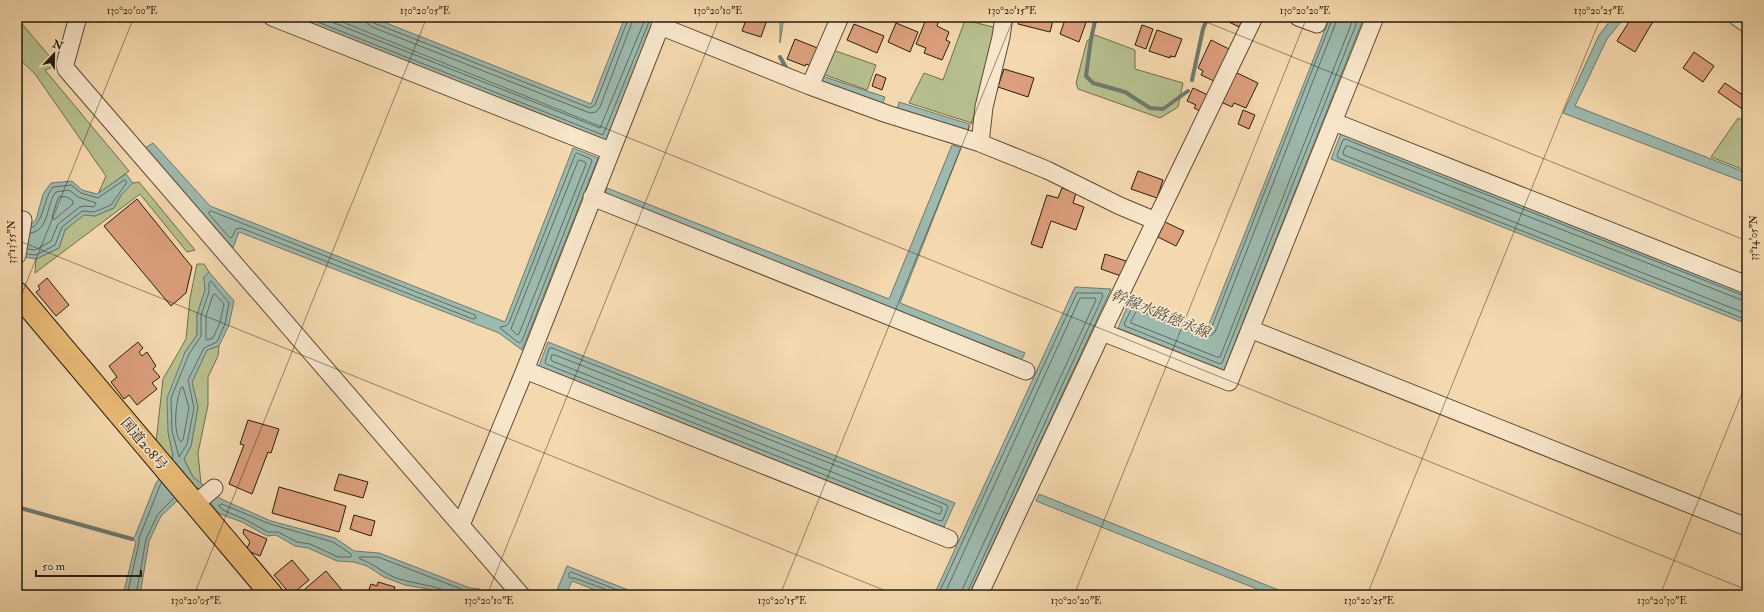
<svg xmlns="http://www.w3.org/2000/svg" width="1764" height="612" font-family="'IM FELL Double Pica','Noto Serif JP',serif">
<style>
.green{fill:#b7c08e;stroke:#706e4e}
.water{fill:#9cbaae;stroke:#6e7a6e}
.lines{fill:none;stroke-linecap:round;stroke-linejoin:round}
.shore{stroke:#626a5e;stroke-width:1}
.stream{stroke:#6e7a6e;stroke-width:4}
.building{fill:#db9f7b;stroke:#291b0d}
.minor-casing{stroke:#5c4a35;stroke-width:19}
.highway-casing{stroke:#291b0d;stroke-width:24}
.minor{stroke:#f8e6ca;stroke-width:17}
.highway{stroke:#eabc77;stroke-width:22}
.ticks{fill:none;stroke:#291b0d;stroke-width:1;stroke-opacity:0.45}
.labels{text-anchor:middle;dominant-baseline:central;stroke-width:3.5;stroke-linejoin:round;paint-order:stroke}
.street-label{font-size:14px;fill:#291b0d;stroke:#f8e6ca}
.water-label{font-size:15px;font-style:italic;fill:#4c4b3d;stroke:#f8e6ca}
.neatline{fill:none;stroke:#291b0d;stroke-width:1.5}
.ticks-label{font-size:10px;text-anchor:middle;fill:#291b0d}
</style>
<rect width="100%" height="100%" fill="#f5d9ae"/>
<filter id="stains"><feTurbulence type="fractalNoise" baseFrequency=".005" numOctaves="4"/><feColorMatrix values="0 0 0 0 .2 0 0 0 0 .09 0 0 0 0 .02 0 0 0 .5 -.17"/></filter>
<radialGradient id="worn" r=".72"><stop offset=".6" stop-color="#630" stop-opacity="0"/><stop offset="1" stop-color="#630" stop-opacity=".3"/></radialGradient>
<path class="green" d="M17,18L57,65L45,70L129,171L98,194L106,176L35,74L17,57Z
M965,20L997,28L975,124L909,103L924,73L943,80Z
M1095,35L1135,50V69L1183,83L1178,107L1160,118L1078,89L1076,83L1087,41Z
M830,49L876,65L867,90L820,73Z
M1738,118L1747,123V171L1711,157Z
M139,182L195,250L187,252L140,194L35,273L36,259L59,248L65,230L84,214L95,216L114,208L121,195L133,183Z
M197,264H204L209,272L204,277L205,290L197,315V335L185,352L168,432L173,455L172,461L156,442L163,379L186,339L190,298Z
M219,346L218,356L208,377V405L198,453L201,484L193,477L184,459L191,446L198,407L192,382L207,350Z"/>
<path class="water" d="M295,17H371L591,104L625,17H655L606,141Z
M782,17H788L783,23L780,43V22Z
M1330,17H1364L1224,370L1118,328L1131,298L1208,327Z
M1613,17H1625L1607,39L1575,106L1747,173V183L1563,113L1599,35Z
M822,76L885,97L882,105L821,81Z
M899,102L969,124L968,132L897,110Z
M1341,133L1747,294V324L1331,159Z
M153,143L210,206L505,322L573,148L598,158L522,350L499,333L239,232L233,248L145,148Z
M952,145L961,148L900,303L1025,353L1021,361L604,195L607,188L889,299Z
M126,174L133,183L121,195L114,208L95,216L84,215L65,230L59,248L36,259L17,256V222L31,224L36,220L43,194L51,183L72,181L82,190L97,194Z
M209,272L234,301L229,325L219,346L207,350L192,382L198,407L191,446L184,459L193,477L221,499L271,521L335,538L354,551L379,553L470,588L480,589L486,595H445L428,589L405,585L384,577L367,566L354,562L337,561L308,548L295,546L276,535L267,536L242,522L220,514L198,488H191L161,516L149,541L140,595H123L136,542L132,539L135,536L156,483L172,461L173,455L168,432L167,398L185,352L197,335V315L205,290L204,277Z
M1075,287L1111,289L969,595H934Z
M548,342L955,503L944,527L539,366Z
M1039,494L1291,595H1272L1036,501Z
M567,566L641,595H608L572,581L566,595H555Z"/>
<g class="lines">
<path class="shore" d="M305,17L603,135L651,17
M319,17L600,128L646,17
M366,17L367,23L372,27L590,113L596,112L600,107L634,17
M371,17L374,23L590,108L595,105L629,17
M1333,17L1211,329L1205,331L1134,304L1124,324L1125,326L1220,364L1222,363L1359,17
M1338,17L1215,332L1210,336H1204L1137,310L1131,321V323L1217,357H1220L1354,17
M577,153L591,159L592,161L522,341L519,343L501,329L500,327L506,326L509,323L575,155Z
M580,160L585,162L586,164L519,334L517,335L511,329L578,161Z
M67,197L73,201V204L55,219H53L52,217L57,201L59,197Z
M211,211L475,315L476,318L473,319L241,228L236,229L232,237L230,238L209,214V212Z
M28,249L35,250L51,241L58,224L80,207L84,206L94,207L96,203L78,197L69,190L56,192C46,203 50,231 30,233
M27,254L36,255L55,245L62,227L82,211L94,212L111,205L127,182L124,180L98,198L81,193L71,185L53,187C43,199 44,223 31,228
M211,281L229,303L225,324L217,342L204,348L188,380L194,408L187,444L179,457L172,431L171,398L189,354L201,336V315L209,292V283Z
M215,294L224,304L220,322L213,338L207,340L206,339V316L213,295Z
M1747,297L1345,139L1343,140L1337,155L1338,158L1747,320
M1747,302L1348,146H1346L1343,152L1344,155L1747,314
M552,348L947,505L948,507L943,520L940,521L546,364L545,362L549,349Z
M552,355H555L941,507L942,510L940,514H938L552,361L551,359Z
M183,387L189,408L183,440L181,442C172,432 176,400 181,388Z
M222,504L270,524L333,542L351,554V557H338L310,544L297,542L278,532H268L244,519L223,510L219,506Z
M127,595L139,543V538L161,483
M136,595L146,539L158,514L174,498
M444,595L441,589C426,584 410,583 396,578C383,573 373,563 360,559L359,557H378L469,592L478,593L480,595
M608,595L605,589L574,578H569V573L571,572L630,595
M938,595L1077,293H1102L1103,296L966,595
M944,595L1080,298H1095L1096,300L962,590L961,595"/>
<path class="stream" d="M1096,17L1091,39L1086,76L1093,83L1125,92L1150,108L1163,109L1188,91
M780,57L788,71
M1192,80L1203,29L1208,17
M17,507L132,539"/>
</g>
<path class="building" d="M747,17H768L761,37L742,31Z
M927,17L939,20L937,26L949,32L946,40L950,42L942,60L924,53L926,48L916,44Z
M1020,17H1054L1050,32L1018,24Z
M1066,17H1088L1079,42L1060,34Z
M1219,17H1244L1239,27Z
M1632,17H1657L1656,18H1655L1635,52L1617,41Z
M896,23L918,32L910,52L888,42Z
M854,24L884,36L877,53L847,40Z
M1142,25L1153,29L1146,49L1135,45Z
M1157,30L1182,39L1175,57L1170,56V58L1149,51Z
M795,39L820,49L813,67L806,64L805,66L787,59Z
M1211,40L1231,50L1216,82L1201,75L1203,71L1198,68Z
M1694,52L1714,66L1703,82L1683,68Z
M1004,69L1034,78L1028,97L998,87Z
M1235,72L1258,83L1246,108L1234,103L1232,107L1221,102Z
M876,74L886,78L882,90L872,86Z
M1725,83L1747,98V109L1745,111L1718,92Z
M1193,88L1210,96L1202,112L1194,108L1196,105L1187,101Z
M1243,110L1255,115L1249,129L1238,124Z
M1138,171L1163,180L1157,198L1131,189Z
M1062,188L1076,193L1073,203L1084,207L1076,230L1051,221L1042,248L1031,244L1047,195L1058,198Z
M137,199L192,267L186,293L171,306L104,226Z
M1165,222L1184,231L1176,246L1158,237Z
M1105,254L1126,261L1121,276L1101,269Z
M47,278L69,305L56,316L36,292L40,289L38,286Z
M138,342L143,348L139,352L142,356L147,352L156,366L153,369L160,377L152,383L157,389L137,405L129,395L124,399L111,382L117,377L109,366Z
M248,420L279,429L271,453L268,452L252,494L229,484L244,445L240,444Z
M339,474L368,482L363,498L334,490Z
M279,487L346,506L339,532L272,513Z
M354,515L375,521L371,536L350,529Z
M244,529L267,539L260,556L246,550L250,542L243,533Z
M292,560L309,580L291,595L274,575Z
M326,571L346,595H298Z
M378,582L395,587L393,595H367L371,584L377,586Z"/>
<g class="lines">
<defs>
<path id="minor" d="M78,17L65,64L66,69L521,595
M272,17L610,151
M1298,17L1317,24L1320,17
M1737,17L1747,24
M660,26L810,86L887,114L980,143L1047,170L1120,206L1156,221
M810,86L840,17
M1334,122L1747,285
M980,143L984,107L1001,37L1004,17
M592,197L1026,371
M17,255L23,220
M1250,329L1747,527
M1102,332L1254,17
M525,370L949,539
M195,504L214,488
M461,525L525,370L664,17
M979,595L1102,332L1229,382L1375,17"/>
<path id="highway" d="M17,293L272,595"/>
</defs>
<use href="#minor" class="minor-casing"/>
<use href="#highway" class="highway-casing"/>
<use href="#minor" class="minor"/>
<use href="#highway" class="highway"/>
</g>
<path class="ticks" d="M330,17L1747,590M1194,17L1747,241M17,240L896,595M17,306L134,17M17,589L32,595M194,595L427,17M487,595L720,17M780,595L1014,17M1074,595L1307,17M1367,595L1601,17M1660,595L1747,381"/>
<g class="labels">
<g class="street-label">
<text transform="translate(144 444) rotate(50)">国道208号</text>
</g>
<g class="water-label">
<text transform="translate(1160 314) rotate(22)">幹線水路徳永線</text>
</g>
</g>
<rect width="1764" height="612" fill="none" stroke="#f5d9ae" stroke-width="44"/>
<g transform="translate(54 54) rotate(22)" stroke="#f8e6ca" stroke-width="3" paint-order="stroke">
<path d="M0-3L7 15L0 10L-7 15Z" fill="#291b0d"/>
<text y="-6" font-size="11" font-weight="bold" text-anchor="middle" fill="#291b0d">N</text>
</g>
<path d="M36 570v6h105v-6" fill="none" stroke="#291b0d" stroke-width="2"/>
<text x="42" y="570" font-size="12" fill="#291b0d" stroke="#f8e6ca" stroke-width="3" paint-order="stroke">50 m</text>
<rect x="22" y="22" width="1720" height="568" class="neatline"/>
<g class="ticks-label">
<text x="132" y="14">130°20'00"E</text>
<text x="425" y="14">130°20'05"E</text>
<text x="718" y="14">130°20'10"E</text>
<text x="1012" y="14">130°20'15"E</text>
<text x="1305" y="14">130°20'20"E</text>
<text x="1599" y="14">130°20'25"E</text>
<text transform="translate(1753 238) rotate(-90)" y="4">33°14'05"N</text>
<text transform="translate(11 242) rotate(-90)" y="4">33°13'55"N</text>
<text x="196" y="604">130°20'05"E</text>
<text x="489" y="604">130°20'10"E</text>
<text x="782" y="604">130°20'15"E</text>
<text x="1076" y="604">130°20'20"E</text>
<text x="1369" y="604">130°20'25"E</text>
<text x="1662" y="604">130°20'30"E</text>
</g>
<rect width="100%" height="100%" filter="url(#stains)"/>
<rect width="100%" height="100%" fill="url(#worn)"/>
</svg>
